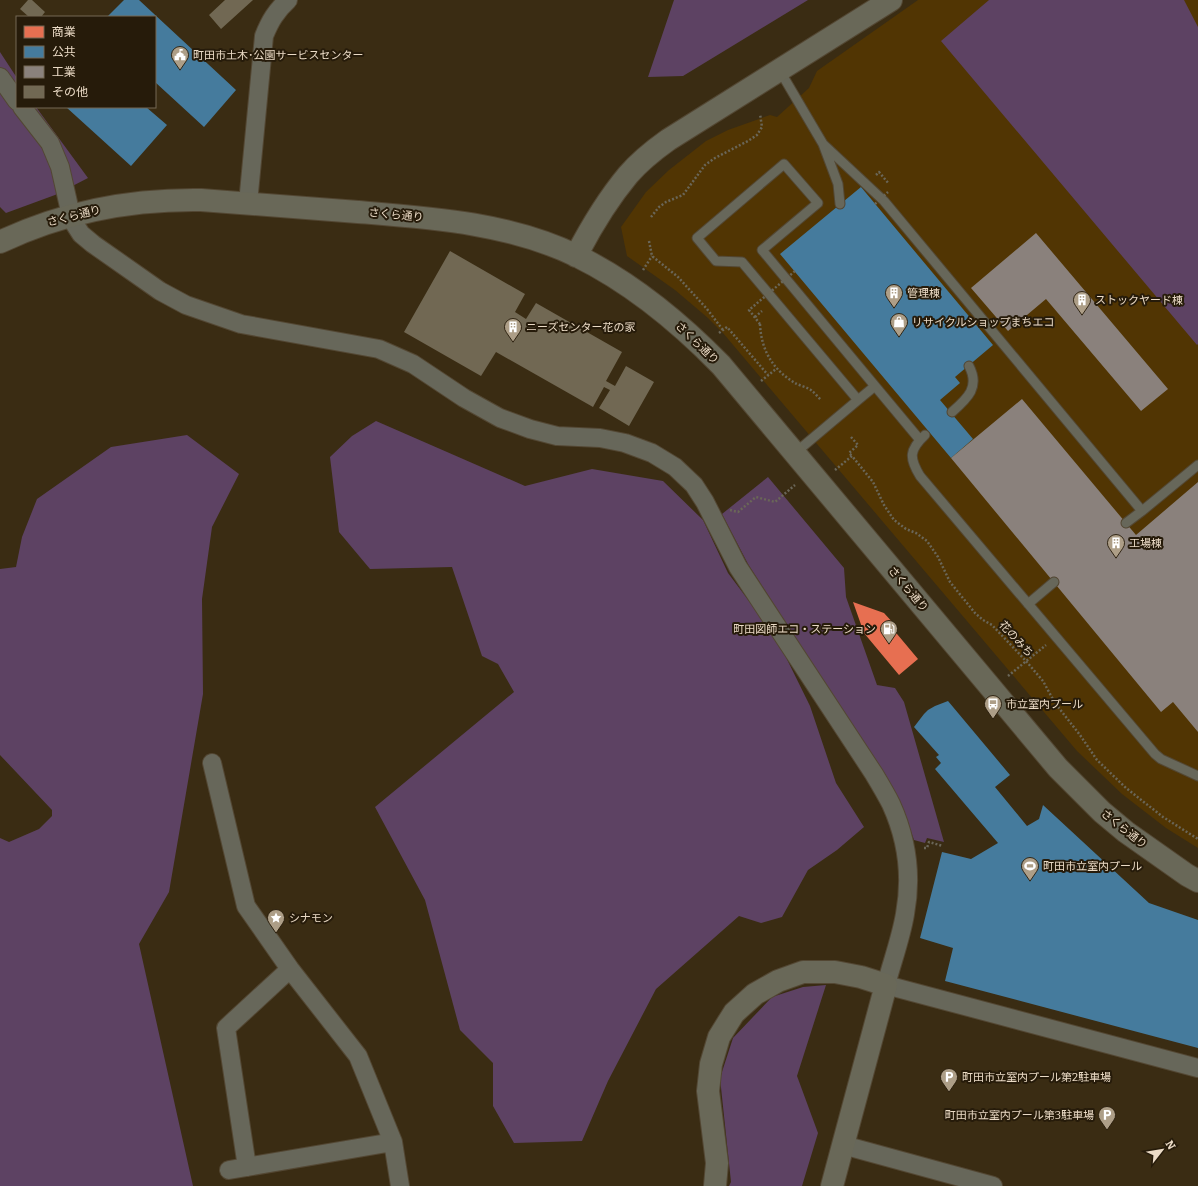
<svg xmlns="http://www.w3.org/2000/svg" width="1198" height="1186" font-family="Bitter,'Noto Sans JP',serif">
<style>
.built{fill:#513503}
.green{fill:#5d4263}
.shops{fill:#e76f51}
.public{fill:#457b9d}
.industry{fill:#8a817c}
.building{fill:#716853}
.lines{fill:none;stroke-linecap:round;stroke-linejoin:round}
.lane-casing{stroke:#534733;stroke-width:11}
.street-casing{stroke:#534733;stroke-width:20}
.secondary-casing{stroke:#534733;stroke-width:24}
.path{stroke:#6a6658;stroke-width:2.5;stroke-dasharray:2 2;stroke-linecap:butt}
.lane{stroke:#67675a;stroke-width:9}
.street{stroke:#67675a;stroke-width:18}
.secondary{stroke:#696858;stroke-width:22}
.path-bridge{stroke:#6a6658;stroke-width:2.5;stroke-dasharray:2 2;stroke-linecap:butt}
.labels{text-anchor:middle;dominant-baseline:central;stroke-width:4;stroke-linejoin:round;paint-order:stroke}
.poi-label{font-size:11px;fill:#ebdbc6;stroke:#261b0a;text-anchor:start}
.street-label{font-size:11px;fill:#ebdbc6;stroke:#261b0a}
</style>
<rect width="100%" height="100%" fill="#3a2c13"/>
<path class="built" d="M918,0H1198V848L1166,828L1122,794L1077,751L723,333L708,318L675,290L627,256L621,227L646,192L669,170L706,141L728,130L770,115L777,117L809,88L817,71Z"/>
<path class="green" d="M674,0H808L683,76L648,77Z
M989,0H1184L1198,27V344L1197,345L941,41Z
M0,52L17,78V107H36L88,178L55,195L6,213L0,207Z
M376,421L525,486L592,469L663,481L703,520L728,573L776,637L810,706L836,783L864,827L837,850L808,870L782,917L761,923L739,916L656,989L608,1081L582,1141L514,1143L493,1106V1063L460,1030L425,900L375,807L514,692L498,664L482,656L452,567L370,569L339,532L330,457L352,436Z
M187,435L239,474L212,527L202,599L203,694L169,892L139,944L193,1186H0V838L9,842L39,829L52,816V810L0,755V569L16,567L22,537L37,499L111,447Z
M768,477L844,568L846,597L877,685L895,688L904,702L944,842L927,838L925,843L914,840L900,801L748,564L722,514Z
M826,985L797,1076L818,1133L802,1186H729L731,1182L720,1078L733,1038L772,997L803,987Z"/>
<path class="shops" d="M853,602L884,613L895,625L892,628L918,659L899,675L864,633Z"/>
<path class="public" d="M124,0H139L236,90L204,127L155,82V17H107Z
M66,107H146L167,125L131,166Z
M861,187L993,345L955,377L960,383L940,400L973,439L951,458L780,254Z
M948,701L1010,775L995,787L1027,826L1039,819L1043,805L1149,903L1198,920V1048L945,981L953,948L920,938L942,852L971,859L998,843L935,769L941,763L936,757L939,755L914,727L924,714L928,710L935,706Z"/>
<path class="industry" d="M1036,233L1168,389L1141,411L1046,299L1008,331L971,288Z
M1022,399L1136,535L1198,482V732L1173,702L1161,712L951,458Z"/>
<path class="building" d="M28,0H32L45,12L41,17H29L20,9Z
M225,0H253L221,29L209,15Z
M450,251L525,294L515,312L526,319L536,303L622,352L606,381L615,386L626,366L654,382L629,426L599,408L610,390L604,387L593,407L496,352L481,376L404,332Z"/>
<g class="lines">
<defs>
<path id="lane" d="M780,71L823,144L838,184L840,204
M823,144L884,201L1142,511L1198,465
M784,164L818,203L762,250L875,386L858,400L742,262L716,261L697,238Z
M875,386L920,440
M952,412C968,398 980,387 969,366
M925,435C909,450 909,458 920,476L1155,754L1161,759L1198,776
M795,453L858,400
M1126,523L1142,511
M1028,604L1054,582"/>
<path id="street" d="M0,77L17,101
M22,107L50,143L60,167L72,220L81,234L93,244L160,291L186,305L241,324L379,349L413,364L464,398L500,418L530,429L557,436L600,438L625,443L652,453L675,467L694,485L705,502L738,567L874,774C880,784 886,794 891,804C907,839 912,876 905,914C901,938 892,962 886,985L1198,1068
M248,203L264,36C270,21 276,11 288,0
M212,763L246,906L290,969L358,1056L393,1142L400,1186
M843,1145L993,1186
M247,1167L226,1028L290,969
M229,1170L393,1142"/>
<path id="secondary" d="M0,242C63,212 132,199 201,200C254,204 306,208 358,212C433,218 509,223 577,256C632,283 678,321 721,365L1058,768L1102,812L1126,832L1187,875L1198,881
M576,256C591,227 608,199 628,175C640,161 654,150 668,140L891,0
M715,1186L717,1163L708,1091L711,1064L719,1037L734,1013L755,994L778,981L803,972H835L861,977L886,985L832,1186"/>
</defs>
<use href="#lane" class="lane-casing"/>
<use href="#street" class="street-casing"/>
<use href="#secondary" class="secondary-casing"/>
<path class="path" d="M876,175L879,172L889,184
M651,217L659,207L666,202L683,195L705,165L715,158L748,141L757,135L762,127L760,114
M649,241L652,256L678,277L707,309L723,330
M643,270L652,256
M755,317L762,311
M760,324C761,350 773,370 795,383C800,386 808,387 812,391C815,393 818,397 821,400
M719,333L727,327L768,375
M761,381L776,369
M851,437L858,445L849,453L852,456
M835,470L852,456L873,482L884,505L894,520L906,529L916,533L927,541L938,557L950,582L975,613L983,620L992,625L1026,661L1043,681L1055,703L1080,735L1097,760L1126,788L1163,817L1198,839
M730,510L738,512L756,497L775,502L795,485
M1008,676L1046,645
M924,848H927L929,842L943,846"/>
<use href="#lane" class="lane"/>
<use href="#street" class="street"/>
<use href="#secondary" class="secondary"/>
<path class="path-bridge" d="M875,204L888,192
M760,324L749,310L795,271"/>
</g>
<defs>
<symbol id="civic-pin" viewBox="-11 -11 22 30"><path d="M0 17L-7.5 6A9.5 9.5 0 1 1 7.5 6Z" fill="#ad9e87" stroke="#261b0a"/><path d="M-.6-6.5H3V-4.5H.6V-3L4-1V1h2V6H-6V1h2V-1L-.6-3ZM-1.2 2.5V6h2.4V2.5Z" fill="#fff"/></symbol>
<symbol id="building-pin" viewBox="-11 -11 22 30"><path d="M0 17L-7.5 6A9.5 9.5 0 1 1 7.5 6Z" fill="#ad9e87" stroke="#261b0a"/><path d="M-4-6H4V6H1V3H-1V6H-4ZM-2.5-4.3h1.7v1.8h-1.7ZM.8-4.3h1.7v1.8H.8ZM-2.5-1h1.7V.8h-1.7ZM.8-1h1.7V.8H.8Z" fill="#fff"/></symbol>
<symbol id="shop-pin" viewBox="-11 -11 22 30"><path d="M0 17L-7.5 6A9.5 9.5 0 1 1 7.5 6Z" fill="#ad9e87" stroke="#261b0a"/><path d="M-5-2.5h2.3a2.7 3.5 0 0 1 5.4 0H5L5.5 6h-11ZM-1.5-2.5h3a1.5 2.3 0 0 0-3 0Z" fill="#fff"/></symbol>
<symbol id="fuel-pin" viewBox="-11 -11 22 30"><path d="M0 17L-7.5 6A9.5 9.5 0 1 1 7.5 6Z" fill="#ad9e87" stroke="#261b0a"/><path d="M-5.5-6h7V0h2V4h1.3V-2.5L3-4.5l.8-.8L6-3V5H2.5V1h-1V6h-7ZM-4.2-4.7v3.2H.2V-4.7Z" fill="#fff"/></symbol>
<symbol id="bus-pin" viewBox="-11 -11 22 30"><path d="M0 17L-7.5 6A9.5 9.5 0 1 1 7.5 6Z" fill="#ad9e87" stroke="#261b0a"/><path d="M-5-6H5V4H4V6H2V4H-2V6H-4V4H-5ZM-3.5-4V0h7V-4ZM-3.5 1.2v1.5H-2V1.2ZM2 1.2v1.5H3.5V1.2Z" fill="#fff"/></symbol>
<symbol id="stadium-pin" viewBox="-11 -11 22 30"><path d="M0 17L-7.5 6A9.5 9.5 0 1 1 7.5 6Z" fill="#ad9e87" stroke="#261b0a"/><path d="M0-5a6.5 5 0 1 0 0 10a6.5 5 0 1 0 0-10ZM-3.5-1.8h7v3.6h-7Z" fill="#fff"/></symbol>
<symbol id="sight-pin" viewBox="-11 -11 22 30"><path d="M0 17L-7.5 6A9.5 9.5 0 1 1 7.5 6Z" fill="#ad9e87" stroke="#261b0a"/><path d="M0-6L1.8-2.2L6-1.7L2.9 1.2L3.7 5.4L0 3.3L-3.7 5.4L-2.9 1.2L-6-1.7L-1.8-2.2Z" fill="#fff"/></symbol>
<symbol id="parking-pin" viewBox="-11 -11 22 30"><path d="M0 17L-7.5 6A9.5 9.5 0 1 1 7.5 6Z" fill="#ad9e87" stroke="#261b0a"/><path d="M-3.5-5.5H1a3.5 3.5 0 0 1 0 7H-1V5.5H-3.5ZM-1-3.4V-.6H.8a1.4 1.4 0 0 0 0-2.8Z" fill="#fff"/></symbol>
</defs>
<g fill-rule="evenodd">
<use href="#civic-pin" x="170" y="45" width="20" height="27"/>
<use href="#building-pin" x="884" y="283" width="20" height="27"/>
<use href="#building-pin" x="1072" y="290" width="20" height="27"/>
<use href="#shop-pin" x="889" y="312" width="20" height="27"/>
<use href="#building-pin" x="503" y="317" width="20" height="27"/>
<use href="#building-pin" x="1106" y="533" width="20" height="27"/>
<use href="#fuel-pin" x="879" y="619" width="20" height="27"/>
<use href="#bus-pin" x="983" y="694" width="20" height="27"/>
<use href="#stadium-pin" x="1020" y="856" width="20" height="27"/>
<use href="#sight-pin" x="266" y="908" width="20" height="27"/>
<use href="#parking-pin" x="939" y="1067" width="20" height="27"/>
<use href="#parking-pin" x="1097" y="1105" width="20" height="27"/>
</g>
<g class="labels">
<g class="poi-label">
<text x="193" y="55">町田市土木･公園サービスセンター</text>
<text x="907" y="293">管理棟</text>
<text x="1095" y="300">ストックヤード棟</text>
<text x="912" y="322">リサイクルショップまちエコ</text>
<text x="526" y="327">ニーズセンター花の家</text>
<text x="1129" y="543">工場棟</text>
<text x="876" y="629" text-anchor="end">町田図師エコ・ステーション</text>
<text x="1006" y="704">市立室内プール</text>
<text x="1043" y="866">町田市立室内プール</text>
<text x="289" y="918">シナモン</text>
<text x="962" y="1077">町田市立室内プール第2駐車場</text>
<text x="1094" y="1115" text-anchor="end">町田市立室内プール第3駐車場</text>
</g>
<g class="street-label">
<text transform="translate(396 215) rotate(5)">さくら通り</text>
<text transform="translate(74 216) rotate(-14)">さくら通り</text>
<text transform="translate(697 343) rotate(44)">さくら通り</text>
<text transform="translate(908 589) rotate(50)">さくら通り</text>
<text transform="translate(1016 639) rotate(47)">花のみち</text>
<text transform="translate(1124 829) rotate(38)">さくら通り</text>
</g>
</g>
<rect x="16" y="16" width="140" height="92" fill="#261b0a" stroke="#756855"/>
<rect x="24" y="26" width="20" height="12" fill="#e76f51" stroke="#756855"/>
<text x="52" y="36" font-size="12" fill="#ebdbc6">商業</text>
<rect x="24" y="46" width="20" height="12" fill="#457b9d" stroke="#756855"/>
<text x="52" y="56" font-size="12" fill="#ebdbc6">公共</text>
<rect x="24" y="66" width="20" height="12" fill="#8a817c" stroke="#756855"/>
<text x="52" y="76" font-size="12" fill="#ebdbc6">工業</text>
<rect x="24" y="86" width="20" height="12" fill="#716853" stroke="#756855"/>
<text x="52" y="96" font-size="12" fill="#ebdbc6">その他</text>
<g transform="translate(1162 1150) rotate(59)" stroke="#261b0a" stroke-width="3" paint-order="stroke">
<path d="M0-3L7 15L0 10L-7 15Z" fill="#ebdbc6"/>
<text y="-6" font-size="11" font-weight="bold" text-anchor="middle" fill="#ebdbc6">N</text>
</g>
</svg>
